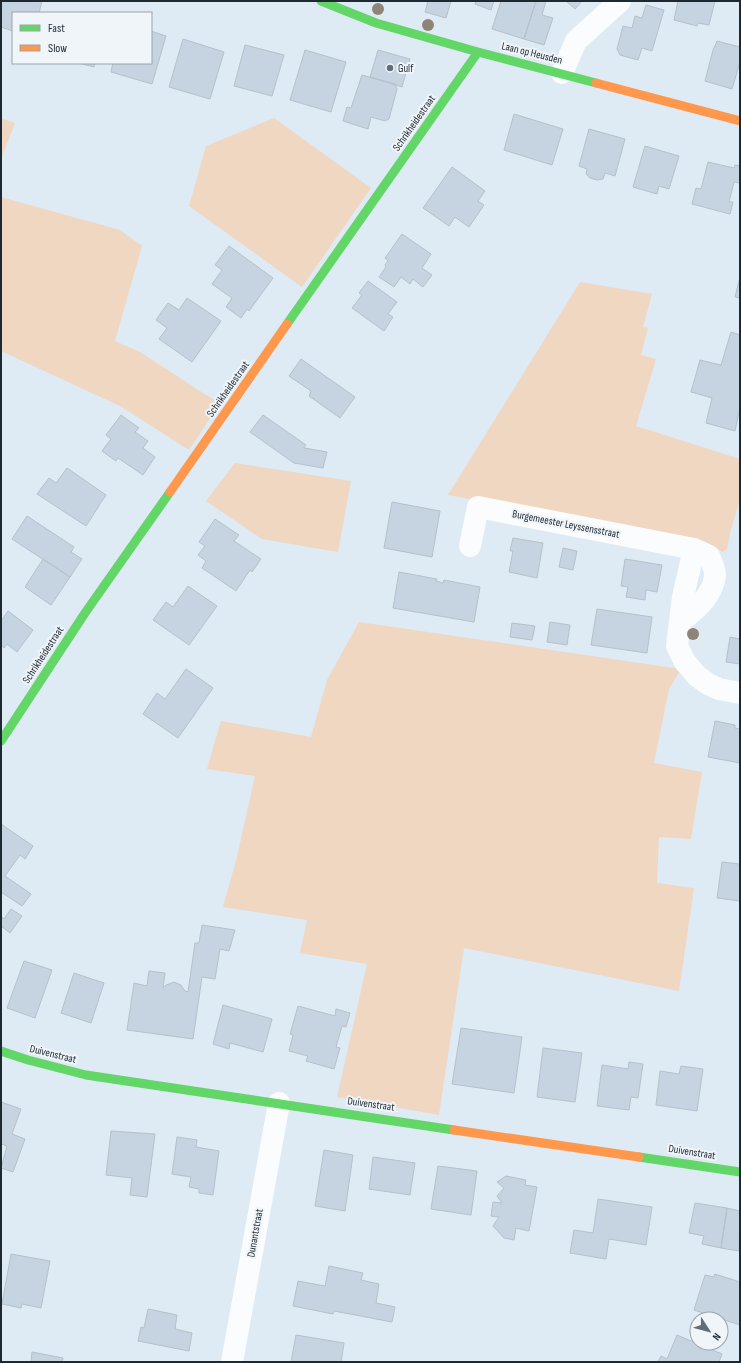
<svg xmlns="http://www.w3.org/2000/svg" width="741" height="1363" font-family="'Sofia Sans Condensed',sans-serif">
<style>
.green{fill:#f0d7c1}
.building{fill:#c5d4e0;stroke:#b6c1ca}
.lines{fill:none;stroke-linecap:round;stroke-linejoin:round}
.street{stroke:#fafcfd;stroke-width:22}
.fast{stroke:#63d668;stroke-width:9}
.slow{stroke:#ff974d;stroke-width:9}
.tree{fill:#8f8478}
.poi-dot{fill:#616c75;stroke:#f0f5fa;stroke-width:1.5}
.labels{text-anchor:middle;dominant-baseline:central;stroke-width:4;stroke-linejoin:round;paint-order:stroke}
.street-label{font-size:11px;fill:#1e2831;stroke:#f0f5fa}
.poi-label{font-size:11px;fill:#1e2831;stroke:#f0f5fa;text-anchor:start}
</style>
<rect width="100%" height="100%" fill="#deeaf4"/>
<path class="green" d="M1,118L15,123L1,159Z
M274,118L371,188L302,287L189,206L206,146Z
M1,197L120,230L142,246L115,341L140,352L220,404L189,450L120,406L1,351Z
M580,282L652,294L643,327L648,328L641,355L656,359L636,426L740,459V500L731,529L727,549L722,552L717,548L710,545L448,495Z
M235,463L351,481L338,552L262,539L206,501Z
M359,622L681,669L669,689L654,763L702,772L691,839L659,837L657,883L694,888L679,991L464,948L439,1115L337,1097L367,964L300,953L307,920L223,907L237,857L255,776L207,769L221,721L311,737L327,680Z"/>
<path class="building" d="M1,1H42L39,13H13V31L1,27Z
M428,1H451L446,18L425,12Z
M476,1H494L491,10L475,4Z
M501,1H536L524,39L492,29Z
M536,1H546L542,15L553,18L544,45L524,39Z
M566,1H582L575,9Z
M678,1H715L709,25L698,23L697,26L674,20Z
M646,5L664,10L652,51L642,48L638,60L620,55L617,49L623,26L632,28L635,16L642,18Z
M151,31L166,36L152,84L111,72L113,63H151Z
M183,39L224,52L210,99L169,87Z
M717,41L740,47V62L732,89L705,81L713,50Z
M245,45L284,55L272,96L234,86Z
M305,50L346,62L331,112L290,100Z
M378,50L410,59L402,87L370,77Z
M79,63H95L94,67Z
M362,75L395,84L397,89L389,119L385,121L371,117L368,129L343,121L347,107L351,108Z
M514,114L563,129L552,165L504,150Z
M589,129L625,139L615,176L605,173L603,179L597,180L590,178L586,174L587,169L579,166Z
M645,146L679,156L669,189L659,186L657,194L633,187Z
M708,162L734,168L735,165L740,166V183L734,182L729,202H733L730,214L692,204L696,188L701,189Z
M452,167L485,191L478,201L484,205L469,227L455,217L449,226L423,208Z
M402,234L431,254L422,268L432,275L423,287L413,279L410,284L401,277L394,287L379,277L386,267L385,265L388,261L385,258Z
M229,246L273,278L249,311L247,309L241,318L226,307L232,298L212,284L222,270L215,265Z
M740,277V298L735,297Z
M368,281L397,302L388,314L393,317L384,331L352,308L362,295L359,293Z
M187,298L221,321L192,362L159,339L167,328L156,320L168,303L179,310Z
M731,332L740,335V407L735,431L706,423L712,398L691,392L700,360L721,365Z
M301,359L355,397L340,418L309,396L311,391L289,376Z
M121,415L139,428L135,432L148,441L143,448L155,457L143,475L118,458L116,461L102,451L111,439L106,435Z
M263,415L306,445L304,448L327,452L323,468L294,463L250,432Z
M67,468L106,495L86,526L37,494L49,478L56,483Z
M392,502L440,511L432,557L384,548Z
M27,516L74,547L71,552L82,559L70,577L12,539Z
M215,519L239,535L234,541L261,559L252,572L250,570L236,591L202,568L206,561L198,555L205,546L199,542Z
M513,538L543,543L537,578L509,572L513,551H510Z
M563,548L577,551L573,570L559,567Z
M43,559L70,577L51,605L25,587Z
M625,559L662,565L657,592L646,590L645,600L626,597L628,587L621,586Z
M399,572L437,579L436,581L443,583L444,580L480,587L474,622L393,608Z
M188,586L217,606L189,645L153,620L166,602L173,607Z
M597,609L652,617L647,653L591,645Z
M8,611L33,630L17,652L7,644L4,648L1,645V621Z
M550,622L570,625L567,645L547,642Z
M512,623L535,626L532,640L510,637Z
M730,637L740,639V664L726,662Z
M186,669L213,688L178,738L143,714L157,693L165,699Z
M715,721L735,725V728L740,729V763L708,757Z
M1,824L33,846L25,859L20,855L5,876L31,894L22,906L1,892Z
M722,862L740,864V901L717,898Z
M11,909L22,916L10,933L1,926V916L4,919Z
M202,925L235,930L229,951L220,949L215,979L202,977L193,1039L127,1030L134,983L147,986L149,971L165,973L163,988L166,985L174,982L181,985L185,991L188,992L195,943H199Z
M24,961L52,970L35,1018L7,1008Z
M74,973L104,983L91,1023L61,1013Z
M223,1005L272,1019L263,1052L230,1043L229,1049L213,1044Z
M298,1006L335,1016L336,1009L350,1013L346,1027L342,1026L336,1047L340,1048L334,1069L306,1061L308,1056L289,1051L293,1035L290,1034Z
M461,1028L522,1037L514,1093L452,1084Z
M543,1048L582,1053L575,1102L537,1097Z
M629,1062L643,1064L638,1098L631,1097L629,1110L597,1106L602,1065L628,1069Z
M681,1066L703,1069L697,1111L656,1105L660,1071L679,1074Z
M1,1102L21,1109L12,1134L25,1139L13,1172L1,1168L7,1146L1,1144Z
M111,1131L155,1134L147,1197L130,1195L132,1178L106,1175Z
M177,1137L197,1140L196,1147L219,1151L213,1195L199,1193V1189L189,1187L191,1177L172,1174Z
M324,1150L353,1155L345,1211L315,1206Z
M373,1157L415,1163L410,1195L369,1189Z
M438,1166L477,1171L471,1215L431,1209Z
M506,1176L526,1180L525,1185L537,1187L529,1231L516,1228L514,1240L504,1238L493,1226L499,1217L491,1216L493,1202L502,1203L497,1196L504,1188L497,1182Z
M598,1199L652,1207L646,1245L609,1239L606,1259L570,1253L574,1230L593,1233Z
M695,1203L727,1208L721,1248L702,1244L704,1236L689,1233Z
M727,1208L740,1211L739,1251L721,1248Z
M11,1254L50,1261L41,1308L22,1304L21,1308L2,1304Z
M329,1266L363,1273L361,1280L379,1284L376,1303L395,1307L392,1322L334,1311L333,1314L293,1306L298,1281L325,1286Z
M715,1274L740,1282V1325L694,1310L705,1275L714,1277Z
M148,1309L177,1315L175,1329L192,1333L189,1351L138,1341L141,1327L144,1328Z
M296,1335L344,1343L341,1362H291Z
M677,1335L722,1354L719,1362H658L661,1356L667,1359Z
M32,1352L63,1358L62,1362H31Z"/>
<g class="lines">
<path class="street" d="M562,73L576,41L620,1
M470,546L478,507L694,549L709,556C711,561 716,571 715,576C712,597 695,610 680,622
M694,549L683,597L677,646L685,662L697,676L708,684L719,689L740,693
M232,1362L279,1103"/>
<path class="fast" d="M321,1L376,23L478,52L596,83
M287,324L478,52
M1,741L85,613L170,492
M1,1051L28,1060L86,1075L454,1130
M639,1157L740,1172"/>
<path class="slow" d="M596,83L740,121
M170,492L287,324
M454,1130L639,1157"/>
</g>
<g class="tree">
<circle cx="378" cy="9" r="6"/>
<circle cx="428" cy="25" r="6"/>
<circle cx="693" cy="634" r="6"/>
</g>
<circle class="poi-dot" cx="390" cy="68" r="4"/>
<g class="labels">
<g class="street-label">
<text transform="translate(532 53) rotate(14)">Laan op Heusden</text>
<text transform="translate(414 123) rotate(-55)">Schrikheidestraat</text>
<text transform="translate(228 389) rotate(-55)">Schrikheidestraat</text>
<text transform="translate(566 524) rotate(11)">Burgemeester Leyssensstraat</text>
<text transform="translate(43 655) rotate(-57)">Schrikheidestraat</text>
<text transform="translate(53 1054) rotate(14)">Duivenstraat</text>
<text transform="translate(371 1104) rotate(8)">Duivenstraat</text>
<text transform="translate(692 1152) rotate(9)">Duivenstraat</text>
<text transform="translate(255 1233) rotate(-80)">Dunantstraat</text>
</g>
<g class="poi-label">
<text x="398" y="68">Gulf</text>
</g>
</g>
<rect width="741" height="1363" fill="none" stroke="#1e2831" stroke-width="4"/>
<rect x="12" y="12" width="140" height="52" fill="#f0f5fa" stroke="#9ca3aa"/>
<rect x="20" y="25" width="20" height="6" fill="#63d668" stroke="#9ca3aa"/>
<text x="48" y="32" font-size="12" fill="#1e2831">Fast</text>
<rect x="20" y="45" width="20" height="6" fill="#ff974d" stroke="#9ca3aa"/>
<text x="48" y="52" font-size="12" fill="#1e2831">Slow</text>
<g transform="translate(709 1331) rotate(126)"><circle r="19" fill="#f0f5fa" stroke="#9ca3aa"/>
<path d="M0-3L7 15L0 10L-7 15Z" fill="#616c75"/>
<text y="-6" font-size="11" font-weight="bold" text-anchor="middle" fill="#1e2831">N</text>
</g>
</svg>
